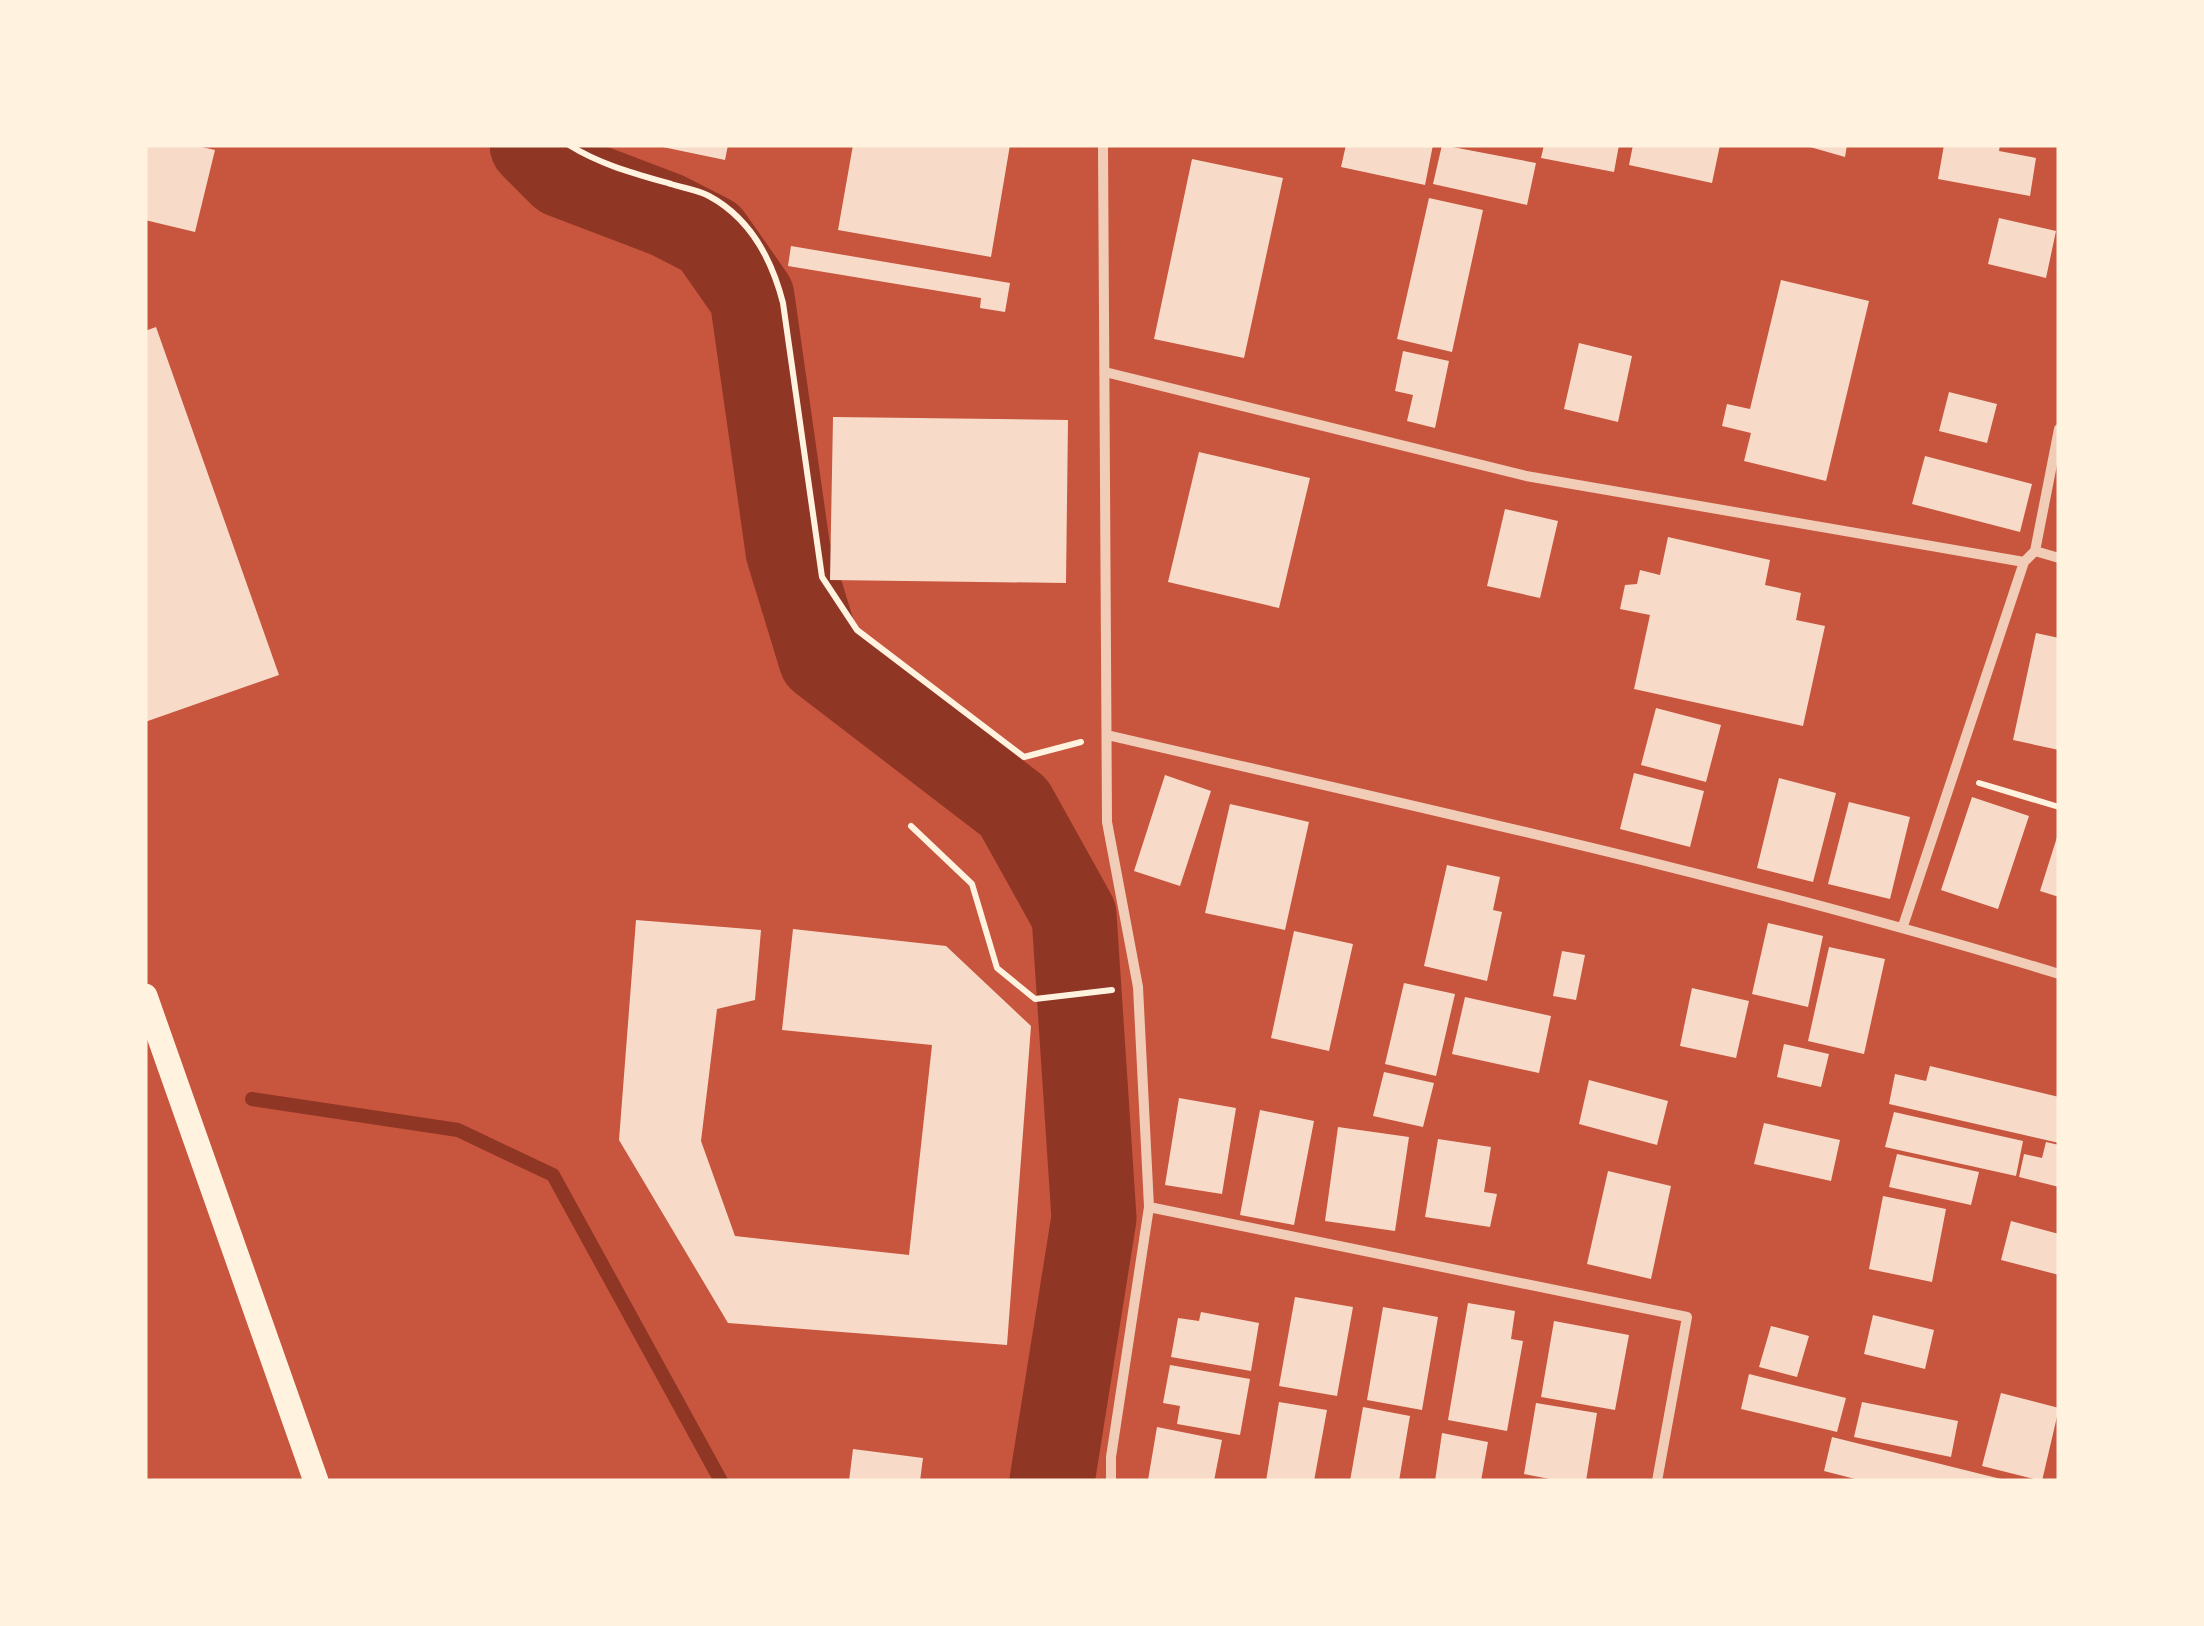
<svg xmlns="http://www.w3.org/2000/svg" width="2204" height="1626" font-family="'PT Sans',sans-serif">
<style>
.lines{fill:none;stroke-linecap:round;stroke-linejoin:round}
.stream{stroke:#8f3625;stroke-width:14}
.river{stroke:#8f3625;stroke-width:85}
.building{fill:#f7dbc8}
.path{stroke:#fff3e0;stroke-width:6}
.minor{stroke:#f1ccb7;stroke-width:10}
.primary{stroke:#fff3e0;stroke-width:25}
</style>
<rect width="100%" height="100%" fill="#c8553d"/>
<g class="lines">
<path class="stream" d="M252,1099L458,1130L553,1175L721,1481"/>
<path class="river" d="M532,145L562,175L667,215L710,237L752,297L788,551L821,659L1014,807L1074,915L1094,1218L1052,1481"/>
</g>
<path class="building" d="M145,145H193L215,150L195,232L145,220Z
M653,145H728L725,160Z
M853,145H1010L991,257L838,230Z
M1346,145H1433L1425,185L1341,167Z
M1442,145L1536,163L1527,205L1433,184Z
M1544,145H1619L1614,172L1541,158Z
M1633,145H1720L1712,183L1629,165Z
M1803,145H1847L1845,157Z
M1944,145H2000L1999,151L2036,158L2030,196L1938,179Z
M1192,159L1283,178L1244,358L1154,339Z
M1429,198L1483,210L1452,352L1397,339Z
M1999,218L2056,231L2046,278L1988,264Z
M791,246L1010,283L1005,312L980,308L981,298L788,266Z
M1781,280L1869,301L1826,481L1744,461L1751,433L1722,426L1727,404L1750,409Z
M156,327L279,675L145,722V331Z
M1579,343L1632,356L1618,422L1564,409Z
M1403,351L1449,361L1435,428L1407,421L1413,395L1395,391Z
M1949,392L1997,404L1987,443L1939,431Z
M833,417L1068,420L1066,583L830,580Z
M1199,452L1310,478L1279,608L1168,582Z
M1925,456L2032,484L2020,532L1912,504Z
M1505,509L1558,521L1540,598L1487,586Z
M1668,537L1770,560L1765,585L1801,593L1796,620L1825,626L1803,726L1634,689L1650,615L1620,609L1625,585L1637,584L1640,570L1660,575Z
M2036,633L2059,638V750L2013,740Z
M1656,708L1721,725L1706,782L1641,765Z
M1634,773L1704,791L1690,847L1620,829Z
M1165,775L1211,791L1180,886L1134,871Z
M1779,778L1836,793L1813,882L1757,868Z
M1972,797L2029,816L1998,909L1941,890Z
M1849,802L1910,817L1890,899L1828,884Z
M1230,804L1309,822L1285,930L1205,913Z
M2058,834H2059V897L2040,891Z
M1447,865L1500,877L1493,910L1502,912L1487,981L1424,966Z
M636,920L761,930L755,1000L717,1009L701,1141L735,1236L909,1255L932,1045L782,1030L793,929L946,946L1031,1026L1007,1345L728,1323L619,1140Z
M1768,923L1823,936L1808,1007L1752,994Z
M1294,931L1353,944L1329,1051L1271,1038Z
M1829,947L1885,959L1864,1054L1808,1041Z
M1562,951L1585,955L1576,1000L1553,996Z
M1404,983L1455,994L1436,1076L1385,1064Z
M1692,988L1749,1001L1736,1058L1680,1046Z
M1465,997L1551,1016L1539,1073L1452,1054Z
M1784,1044L1829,1054L1821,1087L1777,1077Z
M1930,1066L2059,1097V1143L1889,1104L1895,1074L1926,1081Z
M1384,1072L1434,1083L1423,1127L1373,1116Z
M1589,1080L1668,1101L1657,1145L1579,1124Z
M1179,1098L1236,1108L1222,1194L1165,1185Z
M1260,1110L1314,1121L1294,1225L1240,1215Z
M1894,1112L2023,1141L2016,1176L1885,1147Z
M1764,1123L1840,1140L1831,1181L1754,1164Z
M1338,1127L1409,1137L1395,1231L1325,1221Z
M1438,1139L1491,1147L1484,1192L1497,1194L1490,1227L1425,1217Z
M2046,1142L2059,1145V1187L2019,1177L2024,1154L2042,1158Z
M1897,1154L1979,1172L1971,1205L1889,1187Z
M1608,1171L1671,1186L1651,1279L1587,1264Z
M1883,1196L1946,1209L1932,1282L1869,1269Z
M2011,1221L2059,1234V1275L2001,1260Z
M1295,1297L1353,1307L1337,1396L1279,1386Z
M1468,1303L1515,1311L1511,1339L1523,1341L1507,1431L1448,1420Z
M1383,1307L1438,1317L1422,1410L1367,1400Z
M1201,1312L1259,1323L1251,1371L1171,1357L1178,1318L1199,1321Z
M1873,1315L1934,1330L1925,1369L1864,1354Z
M1554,1321L1629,1335L1615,1410L1541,1397Z
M1771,1326L1809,1336L1797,1377L1759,1367Z
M1170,1365L1250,1379L1240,1435L1177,1424L1180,1406L1163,1403Z
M1749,1374L1846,1398L1837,1432L1741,1409Z
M2001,1393L2059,1408L2042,1481L1982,1466Z
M1279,1402L1327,1410L1314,1481H1266Z
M1862,1402L1958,1421L1951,1457L1854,1437Z
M1536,1403L1597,1413L1586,1481H1560L1524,1474Z
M1363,1407L1410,1416L1399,1481H1350Z
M1157,1427L1222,1440L1214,1481L1148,1480Z
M1442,1433L1488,1442L1481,1481H1435Z
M1832,1437L2005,1480V1481H1863L1824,1471Z
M853,1449L923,1458L920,1481H849Z"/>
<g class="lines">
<path class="path" d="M569,145C601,165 636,174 671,184C683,188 698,190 709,196C750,218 772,260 783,303L822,577L857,630L1024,757L1081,742
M1979,783L2059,807
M911,826L972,884L997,968L1035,999L1112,990"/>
<path class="minor" d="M1103,145L1107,822L1138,987L1149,1207L1111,1457V1481
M1105,372L1526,476L2024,562
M2035,551L2059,558
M1107,735C1426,809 1746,878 2059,974
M1903,926L2024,562L2035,551L2059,429
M1149,1207L1687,1317L1657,1481"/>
<path class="primary" d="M145,996L316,1481"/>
</g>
<rect width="2204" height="1626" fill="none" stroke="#fff3e0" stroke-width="295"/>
</svg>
